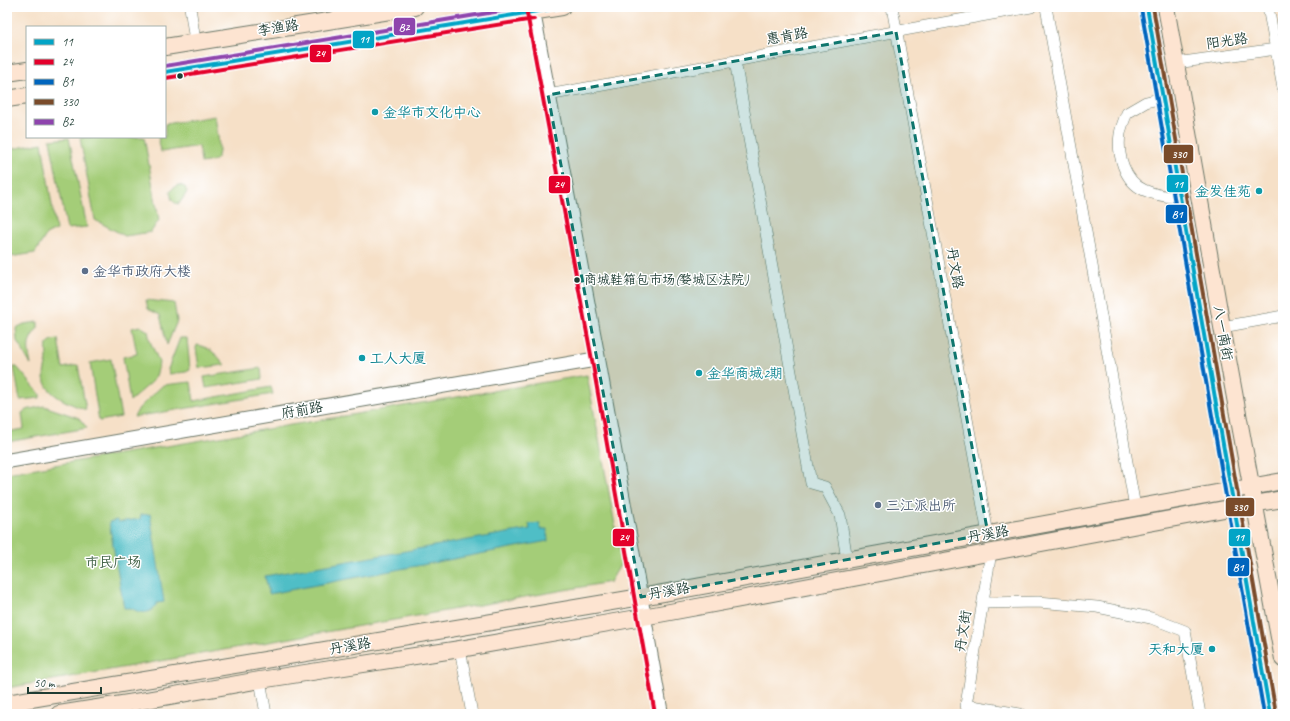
<svg xmlns="http://www.w3.org/2000/svg" width="1290" height="721" font-family="Caveat,'LXGW WenKai TC',sans-serif">
<style>
.green{fill:#a4cd78;stroke:#628556}
.water{fill:#50bec6;stroke:#387e7d}
.lines{fill:none;stroke-linecap:round;stroke-linejoin:round}
.minor-casing{stroke:#6a7667;stroke-width:12}
.tertiary-casing{stroke:#6a7667;stroke-width:16}
.secondary-casing{stroke:#6a7667;stroke-width:18}
.minor{stroke:#fff;stroke-width:11}
.tertiary{stroke:#fff;stroke-width:14}
.secondary{stroke:#fde4d1;stroke-width:16}
.bus-1-casing{stroke:#fff;stroke-width:7}
.bus-2-casing{stroke:#fff;stroke-width:7}
.bus-3-casing{stroke:#fff;stroke-width:7}
.bus-4-casing{stroke:#fff;stroke-width:7}
.bus-5-casing{stroke:#fff;stroke-width:7}
.bus-1{stroke:#02a4c6;stroke-width:4}
.bus-2{stroke:#e4002b;stroke-width:4}
.bus-3{stroke:#0065bd;stroke-width:4}
.bus-4{stroke:#7a4b2a;stroke-width:4}
.bus-5{stroke:#8e44ad;stroke-width:4}
.marked{fill:#0f766e;fill-opacity:0.2;stroke:#0f766e;stroke-width:3;stroke-dasharray:8 5;stroke-linejoin:round}
.bus-dot{fill:#1f3d34;stroke:#fff;stroke-width:1.5}
.culture-dot{fill:#0f9aa8;stroke:#fff;stroke-width:1.5}
.service-dot{fill:#5c6f8a;stroke:#fff;stroke-width:1.5}
.labels{text-anchor:middle;dominant-baseline:central;stroke-width:3;stroke-linejoin:round;paint-order:stroke}
.bus-label{font-size:13px;fill:#1f3d34;stroke:#fff;text-anchor:start}
.street-label{font-size:14px;fill:#1f3d34;stroke:#fff}
.culture-label{font-size:14px;fill:#0d838f;stroke:#fff;text-anchor:start}
.service-label{font-size:14px;fill:#4e5e75;stroke:#fff;text-anchor:start}
.park-label{font-size:14px;fill:#406145;stroke:#fff}
.line-badge{stroke:#fff;stroke-width:1.5}
.badge-label{font-size:11px;text-anchor:middle;font-weight:bold;fill:#fff}
</style>
<rect width="100%" height="100%" fill="#fff"/>
<filter id="ink" filterUnits="userSpaceOnUse"><feTurbulence type="fractalNoise" baseFrequency=".025" numOctaves="2"/><feDisplacementMap in="SourceGraphic" scale="8" xChannelSelector="R" yChannelSelector="G"/><feConvolveMatrix kernelMatrix="1 2 1 2 8 2 1 2 1" color-interpolation-filters="sRGB"/></filter>
<filter id="wash" filterUnits="userSpaceOnUse"><feTurbulence type="fractalNoise" baseFrequency=".012" numOctaves="4" result="noise"/><feDisplacementMap in="SourceGraphic" scale="16" xChannelSelector="R" yChannelSelector="G"/><feGaussianBlur stdDeviation="0.9" result="paint"/><feColorMatrix in="noise" values="0 0 0 0 0 0 0 0 0 0 0 0 0 0 0 0 0 1.4 0 .05"/><feComposite in="paint" operator="in"/></filter>
<g filter="url(#wash)">
<rect width="100%" height="100%" fill="#f6e0c7"/>
<path class="green" d="M215,116C216,125 222,152 217,158C214,162 206,162 201,163L199,146L161,152L158,137H165V124Z
M90,137H144L159,220L151,232L125,236L95,220L80,138Z
M69,138L87,227L67,229L50,140Z
M42,143L56,230L46,235L35,253L10,257L7,254V150Z
M179,185L185,187L187,192L179,204L175,203L172,200L170,192L174,187Z
M146,300L174,303L177,321L167,345L160,315L148,309Z
M38,322V328C26,341 28,349 31,365L17,341L16,328L24,324Z
M140,326L148,331L150,341L159,362L158,369L156,376L152,382L130,401L123,357L137,354L132,328Z
M180,338H187L190,370L186,372L169,374L168,369Z
M58,339L63,368L78,365L86,410C71,404 44,395 44,376C44,371 46,365 47,360C47,354 46,350 47,344L52,340Z
M197,345C210,347 217,355 225,365L199,368L196,348Z
M111,359L121,417L99,421L90,363Z
M14,367H17L40,394V398L20,400Z
M261,368L262,379L206,388L204,377Z
M587,375L622,562L610,582L7,688V473Z
M191,382L194,401L271,387L273,394L134,417L139,408L163,385Z
M44,406L79,418L87,428L7,442V432L24,429L22,413L26,410Z"/>
<path class="water" d="M150,514L164,602L157,603C151,615 141,614 131,608H124L109,522L117,520L118,522L140,519L141,515Z
M540,523V529H547L548,541L269,594L265,576L530,529L529,524Z"/>
</g>
<g filter="url(#ink)">
<g class="lines">
<defs>
<path id="minor" d="M190,7L195,41
M892,7L988,534
M1046,7L1135,507
M1268,7L1283,88
M735,61L811,483L825,487L840,515L847,560
M1176,63L1283,48
M548,95L1031,7
M1163,98L1146,102L1127,113C1124,120 1121,127 1120,134C1117,154 1124,181 1144,190C1155,195 1168,197 1180,198
M1222,327L1283,316
M983,603L1038,602L1097,607L1151,618L1185,631L1200,714
M460,649L472,714
M260,680L266,714
M966,705L1020,714
M968,714L966,705L991,552"/>
<path id="tertiary" d="M532,7L598,359L661,714
M7,461L598,359"/>
<path id="secondary" d="M1147,7L1270,714
M1166,7L1222,327L1283,659
M165,47L415,7
M165,72L562,7
M7,73L27,70
M7,99L27,96
M7,703L641,597L1283,481
M59,714L141,701L260,680L460,649L643,617L1235,507L1283,499"/>
</defs>
<use href="#minor" class="minor-casing"/>
<use href="#tertiary" class="tertiary-casing"/>
<use href="#secondary" class="secondary-casing"/>
<use href="#minor" class="minor"/>
<use href="#tertiary" class="tertiary"/>
<use href="#secondary" class="secondary"/>
<defs>
<path id="bus-1" d="M1147,7L1270,714
M165,72L562,7"/>
<path id="bus-2" d="M526,8L592,360L655,714
M166,78L534,19"/>
<path id="bus-3" d="M1141,8L1264,714"/>
<path id="bus-4" d="M1153,7L1276,713"/>
<path id="bus-5" d="M165,66L525,7"/>
</defs>
<use href="#bus-1" class="bus-1-casing"/>
<use href="#bus-2" class="bus-2-casing"/>
<use href="#bus-3" class="bus-3-casing"/>
<use href="#bus-4" class="bus-4-casing"/>
<use href="#bus-5" class="bus-5-casing"/>
<use href="#bus-1" class="bus-1"/>
<use href="#bus-2" class="bus-2"/>
<use href="#bus-3" class="bus-3"/>
<use href="#bus-4" class="bus-4"/>
<use href="#bus-5" class="bus-5"/>
</g>
</g>
<path class="marked" d="M896,32L988,534L641,597L548,95Z"/>
<g class="bus-dot">
<circle cx="180" cy="76" r="3.5"/>
<circle cx="577" cy="280" r="3.5"/>
</g>
<g class="culture-dot">
<circle cx="375" cy="112" r="4"/>
<circle cx="1259" cy="191" r="4"/>
<circle cx="362" cy="358" r="4"/>
<circle cx="699" cy="373" r="4"/>
<circle cx="1212" cy="649" r="4"/>
</g>
<g class="service-dot">
<circle cx="85" cy="271" r="4"/>
<circle cx="878" cy="505" r="4"/>
</g>
<g class="labels">
<g class="bus-label">
<text x="584" y="280">商城鞋箱包市场(婺城区法院)</text>
</g>
<g class="street-label">
<text transform="translate(278 28) rotate(-9)">李渔路</text>
<text transform="translate(787 36) rotate(-10)">惠肯路</text>
<text transform="translate(1227 41) rotate(-8)">阳光路</text>
<text transform="translate(955 268) rotate(80)">丹文路</text>
<text transform="translate(1223 333) rotate(80)">八一南街</text>
<text transform="translate(302 410) rotate(-10)">府前路</text>
<text transform="translate(988 534) rotate(-10)">丹溪路</text>
<text transform="translate(669 591) rotate(-10)">丹溪路</text>
<text transform="translate(963 631) rotate(-81)">丹文街</text>
<text transform="translate(350 646) rotate(-10)">丹溪路</text>
</g>
<g class="culture-label">
<text x="383" y="112">金华市文化中心</text>
<text x="1251" y="191" text-anchor="end">金发佳苑</text>
<text x="370" y="358">工人大厦</text>
<text x="707" y="373">金华商城2期</text>
<text x="1204" y="649" text-anchor="end">天和大厦</text>
</g>
<g class="service-label">
<text x="93" y="271">金华市政府大楼</text>
<text x="886" y="505">三江派出所</text>
</g>
<g class="park-label">
<text x="113" y="562">市民广场</text>
</g>
</g>
<g class="line-badge">
<rect x="393" y="17" width="23" height="19" rx="4" fill="#8e44ad"/>
<rect x="352" y="30" width="23" height="19" rx="4" fill="#02a4c6"/>
<rect x="309" y="44" width="23" height="19" rx="4" fill="#e4002b"/>
<rect x="1163" y="144" width="31" height="20" rx="4" fill="#7a4b2a"/>
<rect x="1166" y="174" width="23" height="19" rx="4" fill="#02a4c6"/>
<rect x="548" y="175" width="23" height="19" rx="4" fill="#e4002b"/>
<rect x="1165" y="204" width="23" height="20" rx="4" fill="#0065bd"/>
<rect x="1225" y="497" width="30" height="20" rx="4" fill="#7a4b2a"/>
<rect x="1228" y="528" width="23" height="19" rx="4" fill="#02a4c6"/>
<rect x="612" y="528" width="23" height="19" rx="4" fill="#e4002b"/>
<rect x="1227" y="557" width="23" height="20" rx="4" fill="#0065bd"/>
</g>
<g class="badge-label">
<text x="404" y="31">B2</text>
<text x="364" y="43">11</text>
<text x="320" y="57">24</text>
<text x="1179" y="158">330</text>
<text x="1178" y="188">11</text>
<text x="559" y="188">24</text>
<text x="1177" y="218">B1</text>
<text x="1240" y="511">330</text>
<text x="1239" y="541">11</text>
<text x="624" y="541">24</text>
<text x="1238" y="571">B1</text>
</g>
<rect width="1290" height="721" fill="none" stroke="#fff" stroke-width="24"/>
<rect x="26" y="26" width="140" height="112" fill="#ffffff" stroke="#a5b1ae"/>
<rect x="34" y="39" width="20" height="6" fill="#02a4c6" stroke="#a5b1ae"/>
<text x="62" y="46" font-size="12" fill="#1f3d34">11</text>
<rect x="34" y="59" width="20" height="6" fill="#e4002b" stroke="#a5b1ae"/>
<text x="62" y="66" font-size="12" fill="#1f3d34">24</text>
<rect x="34" y="79" width="20" height="6" fill="#0065bd" stroke="#a5b1ae"/>
<text x="62" y="86" font-size="12" fill="#1f3d34">B1</text>
<rect x="34" y="99" width="20" height="6" fill="#7a4b2a" stroke="#a5b1ae"/>
<text x="62" y="106" font-size="12" fill="#1f3d34">330</text>
<rect x="34" y="119" width="20" height="6" fill="#8e44ad" stroke="#a5b1ae"/>
<text x="62" y="126" font-size="12" fill="#1f3d34">B2</text>
<path d="M28 687v6h73v-6" fill="none" stroke="#1f3d34" stroke-width="2"/>
<text x="34" y="687" font-size="12" fill="#1f3d34" stroke="#ffffff" stroke-width="3" paint-order="stroke">50 m</text>
</svg>
